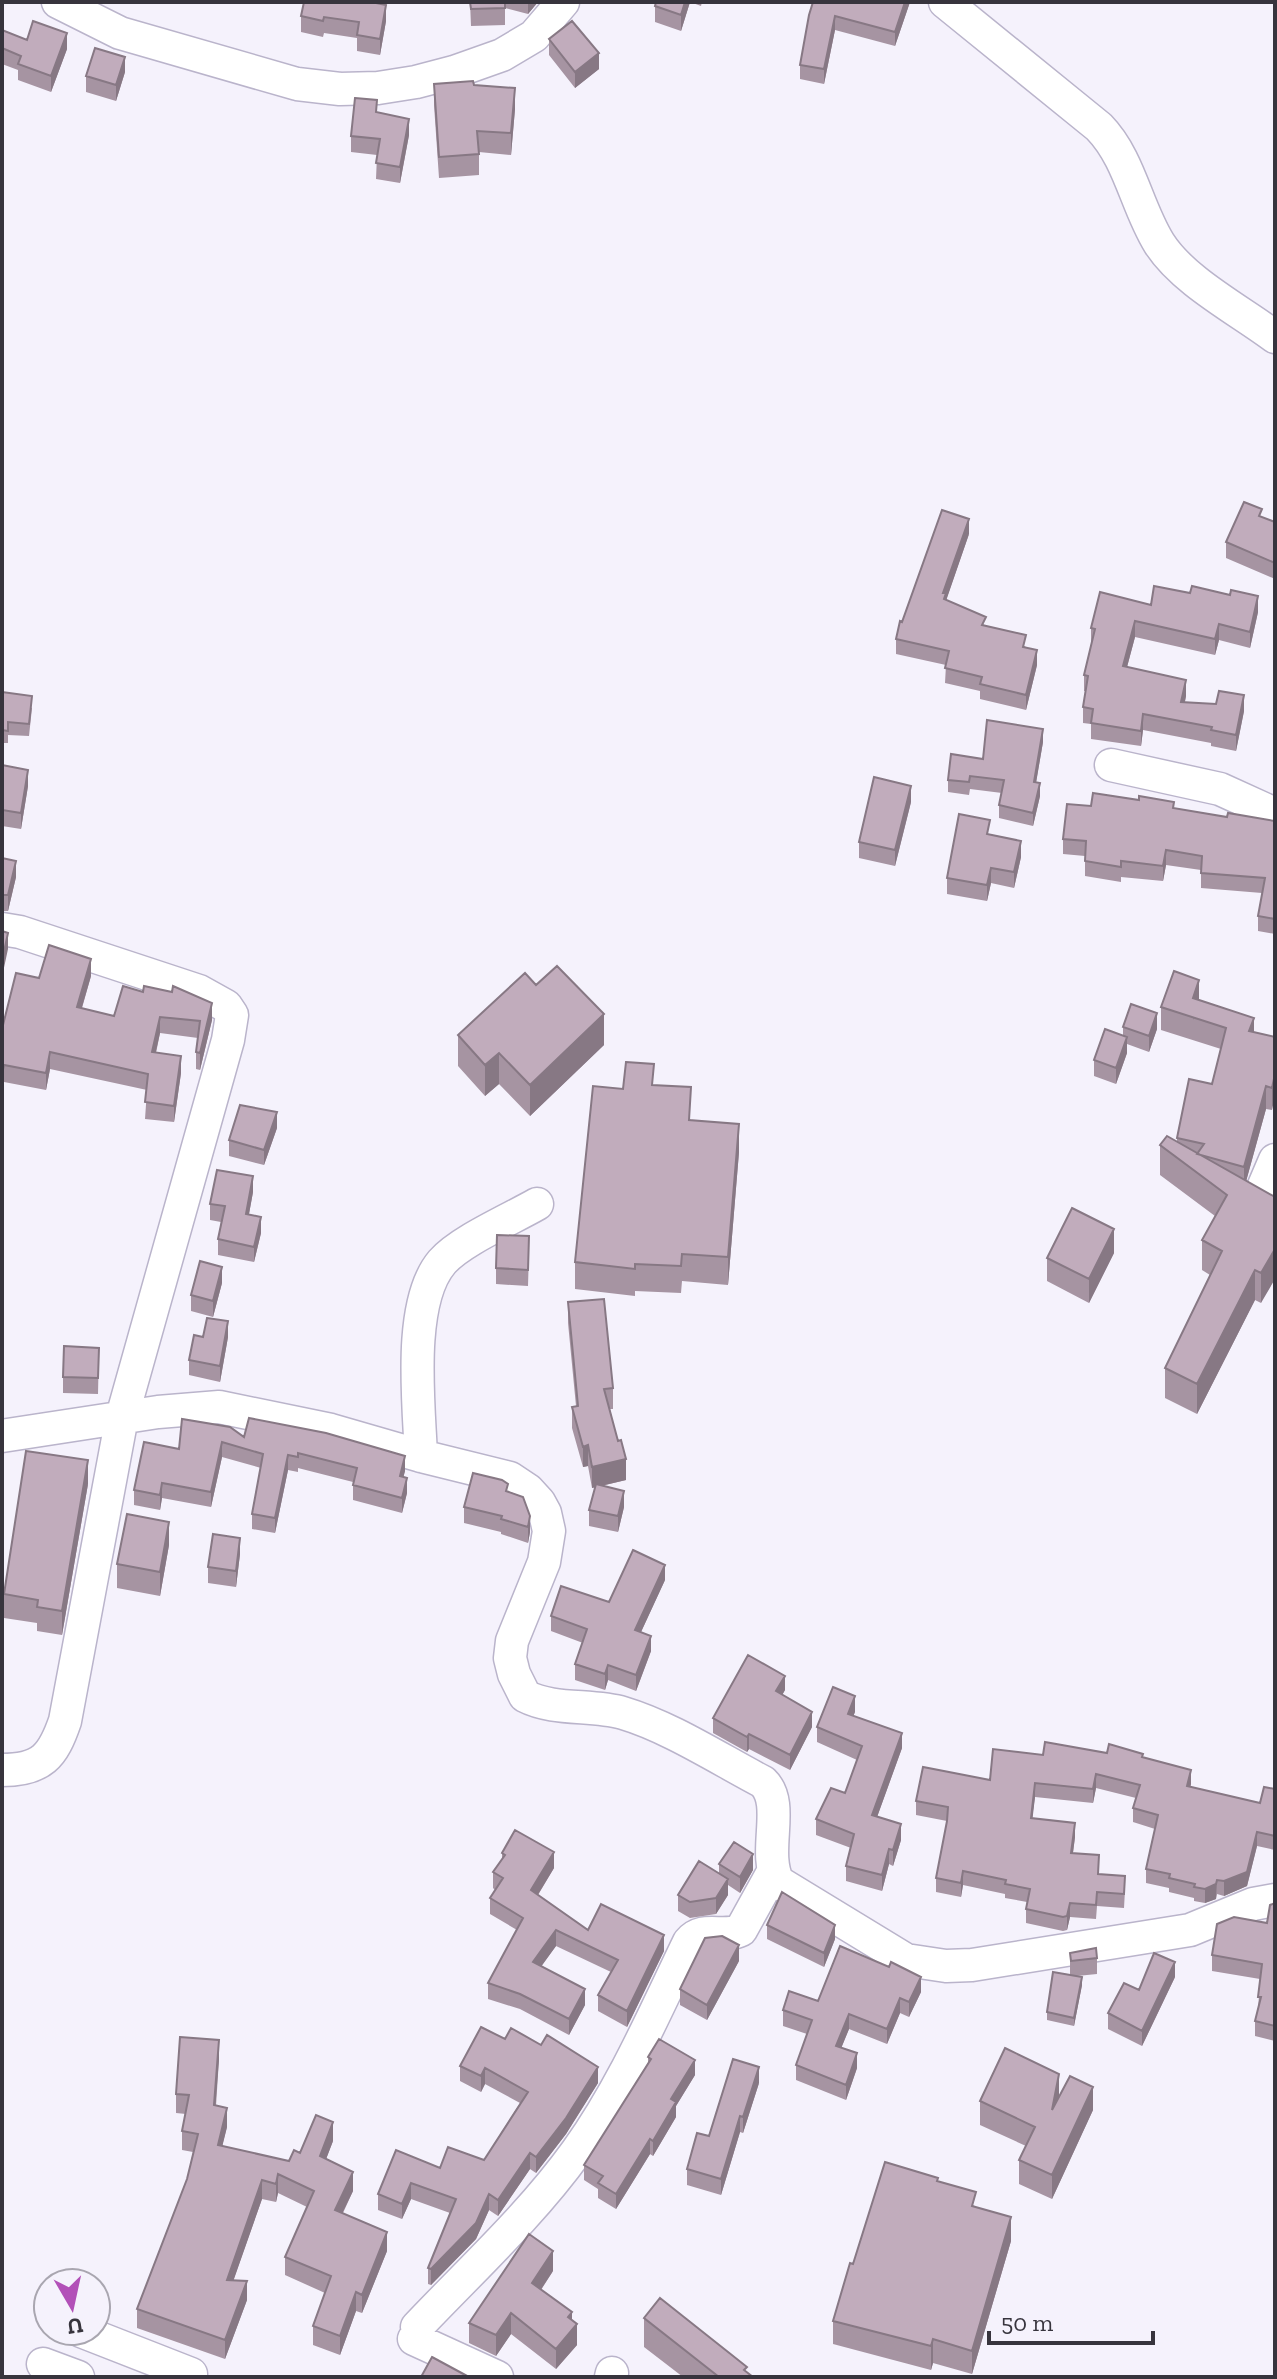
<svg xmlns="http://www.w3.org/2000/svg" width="1277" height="2379" font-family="'Zilla Slab',serif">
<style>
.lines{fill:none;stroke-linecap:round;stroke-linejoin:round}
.minor-casing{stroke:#bab4cb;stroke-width:35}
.minor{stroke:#fff;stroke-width:32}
.wall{fill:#a694a2}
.shaded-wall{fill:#877884}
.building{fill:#c1acbc;stroke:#877884;stroke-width:2}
</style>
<rect width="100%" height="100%" fill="#f5f2fc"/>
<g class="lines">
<defs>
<path id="minor" d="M58,2L120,33L297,84L340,89L378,88L416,82L454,72L502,55L534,36L563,2
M945,2L1099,127C1130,159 1136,206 1159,243C1183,281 1239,310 1275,337
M1111,765L1220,789L1275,814
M2,929L20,932L199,991L226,1006L232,1015L228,1040L122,1417L65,1721C53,1756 42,1770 2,1770
M1263,1188L1275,1160
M2,1436L158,1412L219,1407L331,1430L421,1456L510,1478L528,1490L539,1502L545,1513L549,1531L544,1562L512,1641L510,1658L514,1674L525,1696C554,1711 592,1704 623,1713C670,1727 719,1759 763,1782C786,1804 762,1851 778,1882L906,1960L946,1966L972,1965L1190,1930L1253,1904L1275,1900
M421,1456C419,1405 407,1303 442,1262C460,1241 511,1219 537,1204
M417,2327C471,2270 531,2215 577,2151C623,2087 655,2012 689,1942C703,1925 723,1939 741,1930L773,1872
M81,2331L191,2374
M414,2339L497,2377
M43,2364L78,2377
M611,2377L612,2373"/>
</defs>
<use href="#minor" class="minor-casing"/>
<use href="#minor" class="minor"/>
</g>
<path class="wall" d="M470,2H538L528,14L505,8V25L471,26Z
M656,2H702L701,6L690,2L681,31L655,22V6Z
M813,2H910L895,46L835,30L824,84L800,79V65Z
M301,16L386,21L380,55L357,51V38L324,33L323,37L301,32Z
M2,30L27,40L67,49L51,92L18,80V70L2,64Z
M549,39L599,69L575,88L549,55Z
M125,72L116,101L86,92V76Z
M434,84L474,85L515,109L511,155L479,152V175L439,178L434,105Z
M377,113L409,135L400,183L376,179L377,155L351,152V136Z
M1262,517L1275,522V579L1226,558V542Z
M969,534L946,600L986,626L1026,647L1037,665L1026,710L980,699V691L945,683L946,665L896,654V639L902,622Z
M1151,605L1258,612L1250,648L1219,640L1215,655L1135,637L1127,667L1186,696L1185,702L1244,711L1236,751L1211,746V743L1143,730L1141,746L1091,739V724L1083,723V707L1086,691H1084V675L1091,644V628Z
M2,692L32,708L29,736L8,735V743H2Z
M1043,742L1036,782L1040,796L1033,826L999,818V805L1002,793L970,789L969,795L948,792V780L983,759Z
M2,765L28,786L21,829L2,826Z
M911,802L895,866L859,858V842Z
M1091,806L1174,808L1227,817L1275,821V934L1258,931V916L1262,893L1201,888V870L1166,865L1163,881L1121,877V882L1085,876V856L1063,854V839Z
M990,835L1021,857L1014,888L991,883L987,901L947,894V878Z
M2,858L16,877L8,911H2Z
M91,976L82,1008L114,1016L123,986L212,1020L200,1070L196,1069V1052L198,1038L160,1033L156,1053L181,1073L174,1122L145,1119L147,1090L50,1069L46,1090L4,1082L2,1091V1029L39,978Z
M536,985L604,1045L530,1116L499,1084L485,1096L458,1066V1035Z
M1199,1000L1254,1032L1275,1037L1272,1110L1266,1109L1246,1181L1275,1197L1261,1303L1255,1300L1197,1414L1165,1398V1368L1210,1275L1202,1270V1240L1215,1216L1160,1175V1145L1177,1141V1138L1212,1084L1221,1049L1161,1030V1007Z
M1123,1027L1157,1029L1149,1052L1127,1044V1053L1116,1084L1094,1076V1060L1123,1036Z
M654,1085L691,1120L739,1152L728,1285L682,1281L681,1293L635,1291V1296L575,1289V1262Z
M277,1128L264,1165L229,1156V1140Z
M253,1192L249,1214L261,1233L254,1262L218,1255V1239L221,1222L210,1220V1204Z
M529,1252L528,1286L496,1284V1268Z
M1114,1253L1089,1303L1047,1281V1258Z
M222,1283L213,1317L191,1311V1295Z
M568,1302L613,1388V1409H610L626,1480L601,1486L624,1507L618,1532L589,1526V1510L595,1487L592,1488L588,1466L583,1467L572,1428V1407L576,1406L568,1323Z
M203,1337H228L220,1382L189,1375V1360Z
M99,1348L98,1394L63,1393V1377Z
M244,1437L405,1471L403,1477L407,1493L402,1513L353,1500V1482L298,1468V1472L288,1470L275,1533L252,1529V1514L261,1468L222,1457L211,1507L162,1498L160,1510L134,1505V1490L179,1449Z
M88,1484L62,1635L37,1631V1623L4,1618V1594Z
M508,1491L523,1497L530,1532L528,1543L501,1534V1532L464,1523V1507Z
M169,1545L160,1596L117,1588V1564Z
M240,1554L236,1587L208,1583V1567Z
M665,1580L641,1632L651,1651L636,1691L608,1680L605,1690L575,1680V1664L583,1643L551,1631V1616L609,1602Z
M785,1690L782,1695L812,1727L790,1770L749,1749L747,1752L713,1733V1718Z
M855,1712L853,1716L902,1748L877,1817L901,1840L893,1866L889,1864L882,1891L846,1881V1866L851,1848L816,1835V1819L845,1793L857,1760L817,1742V1727Z
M1107,1753L1143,1757L1191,1784L1190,1787L1260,1803L1275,1789V1850L1257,1846L1247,1886L1224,1896L1217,1894L1216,1899L1205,1903L1194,1901V1898L1169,1892V1888L1146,1883V1869L1155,1829L1133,1822V1808L1136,1798L1096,1788L1093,1803L1035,1797L1032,1818L1075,1837L1073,1853L1099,1874L1125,1890L1124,1908L1097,1906L1096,1919L1070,1917L1067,1930L1063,1931L1026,1923V1909L1027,1902L1005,1898V1894L963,1885L961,1897L936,1892V1878L947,1821L916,1815V1801L990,1780L1043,1755Z
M502,1853L554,1868L538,1895L588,1930L664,1951L627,2027L598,2011V1995L611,1972L556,1946L541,1966L585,2005L569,2035L520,2009L488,1999V1983L517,1930L490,1914V1898L495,1890L493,1888V1872L502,1859Z
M719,1864L753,1870L740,1893L728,1885V1895L716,1914L690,1918L678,1911V1895L719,1874Z
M1275,1903V2041L1255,2036V2021L1258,2010L1260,1979L1212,1971V1955L1267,1923Z
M767,1925L835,1939L824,1967L767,1939Z
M1070,1953L1097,1958V1974L1077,1976L1082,1985L1074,2026L1047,2020V2012L1070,1975Z
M739,1961L707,2020L680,2005V1989Z
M1175,1977L1142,2046L1108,2029V2013L1139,1990Z
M921,1992L909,2017L900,2013L887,2044L849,2029L841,2048L857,2068L846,2100L796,2080V2065L807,2034L783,2026V2010L818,2001Z
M648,2057L695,2075L676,2106V2117L653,2156L650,2154L616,2209L598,2198V2189L584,2180V2165L648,2063Z
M219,2059L216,2106L227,2127L222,2146L289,2161L300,2153L333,2141L326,2159L353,2191L343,2213L387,2251L362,2313L356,2311L340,2355L313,2345V2326L325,2293L285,2275V2257L307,2207L278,2193L276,2202L262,2199L233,2281L247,2300L225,2359L137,2328V2309L187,2179L193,2152L182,2150V2131L186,2114L176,2113V2094Z
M460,2066L598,2083L566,2134L536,2173L530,2169L498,2216L489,2210L476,2239L431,2285L428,2284V2268L450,2213L411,2199L402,2219L378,2210V2194L440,2168L484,2160L520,2103L485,2084L481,2092L460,2081Z
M759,2083L743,2133L740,2132L721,2195L687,2185V2169L709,2136Z
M1059,2097L1093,2110L1052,2199L1019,2184V2160L1026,2146L980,2125V2101Z
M938,2181L976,2207L1011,2241L972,2374L933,2363L931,2370L833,2344V2321L853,2264Z
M553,2271L541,2290L572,2320L577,2345L556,2369L511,2334L496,2356L469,2343V2323Z
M644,2318L747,2373L753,2377H683L644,2347Z"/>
<path class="shaded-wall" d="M528,2H538L528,14Z
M685,2H690L681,31V15Z
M905,2H910L895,46V32Z
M386,5V21L380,55V39Z
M835,16V30L824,84V69Z
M67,33V49L51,92V76Z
M599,53V69L575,88V72Z
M125,57V72L116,101V85Z
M515,88V109L511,155V133Z
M409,119V135L400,183V167Z
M969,519V534L946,601V608L943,593Z
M1258,596V612L1250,648V632Z
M1135,621V637L1123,682V666Z
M1219,624V640L1215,655V639Z
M1037,650V665L1026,710V695Z
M1186,680V696L1181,718V702Z
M1244,695V711L1236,751V735Z
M1143,714V730L1141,746V731Z
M1043,729V742L1034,795V782Z
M28,770V786L21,829V813Z
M1040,783V796L1033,826V813Z
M911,786V802L895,866V850Z
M1021,841V857L1014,888V872Z
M1166,850V865L1163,881V866Z
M16,861V877L8,911V895Z
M991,868V883L987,901V885Z
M8,933V949L2,977V961Z
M91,959V976L77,1024V1007Z
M1199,980V1002L1193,1020V998Z
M212,1003V1020L200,1070V1053Z
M1157,1013V1029L1149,1052V1036Z
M604,1014V1045L530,1116V1085Z
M160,1017V1033L152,1069V1052Z
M1254,1018V1040L1249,1031Z
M1127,1037V1053L1116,1084V1068Z
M50,1052V1069L46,1090V1073Z
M499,1053V1084L485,1096V1065Z
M181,1056V1073L174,1122V1106Z
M4,1065V1082L2,1091V1074Z
M1275,1074V1096L1272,1110V1088Z
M1266,1086V1109L1244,1189V1167Z
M277,1112V1128L264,1165V1150Z
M739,1124V1152L728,1285V1257Z
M253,1176V1192L246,1230V1214Z
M261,1217V1233L254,1262V1247Z
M1114,1229V1253L1089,1303V1279Z
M1275,1249V1279L1261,1303V1273Z
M222,1267V1283L213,1317V1301Z
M1255,1270V1300L1197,1414V1384Z
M228,1321V1337L220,1382V1366Z
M222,1442V1457L211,1507V1492Z
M588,1445V1466L583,1467V1447Z
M288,1455V1470L275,1533V1518Z
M405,1456V1471L400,1491V1476Z
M626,1459V1480L592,1488V1467Z
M88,1460V1484L62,1635V1611Z
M407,1478V1493L402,1513V1498Z
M162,1483V1498L160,1510V1495Z
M624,1491V1507L618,1532V1516Z
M530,1516V1532L528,1543V1527Z
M169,1522V1545L160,1596V1572Z
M240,1538V1554L236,1587V1571Z
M665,1565V1580L635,1645V1630Z
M651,1636V1651L636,1691V1675Z
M608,1665V1680L605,1690V1674Z
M785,1676V1690L776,1706V1691Z
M855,1696V1712L848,1729V1714Z
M812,1712V1727L790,1770V1755Z
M902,1733V1748L872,1831V1815Z
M749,1734V1749L747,1752V1737Z
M1191,1770V1784L1187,1800V1786Z
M1096,1774V1788L1093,1803V1789Z
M1035,1783V1797L1031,1832V1818Z
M1075,1823V1837L1071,1867V1853Z
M901,1824V1840L893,1866V1850Z
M1257,1832V1846L1247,1886L1224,1896V1881Z
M889,1849V1864L882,1891V1875Z
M554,1852V1868L531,1906V1890Z
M753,1854V1870L740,1893V1877Z
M963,1871V1885L961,1897V1883Z
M728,1879V1895L716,1914V1898Z
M1217,1880L1216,1899L1205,1903V1889Z
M1070,1903V1917L1067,1930V1916Z
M835,1925V1939L824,1967V1953Z
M556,1930V1946L533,1978V1962Z
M664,1935V1951L627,2027V2011Z
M739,1945V1961L707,2020V2005Z
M1175,1962V1977L1142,2046V2031Z
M921,1977V1992L909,2017V2002Z
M1082,1977V1985L1074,2026V2018Z
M585,1989V2005L569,2035V2019Z
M900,1998V2013L887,2044V2029Z
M849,2014V2029L836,2061V2046Z
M219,2040V2059L214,2124V2105Z
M857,2053V2068L846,2100V2085Z
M695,2060V2075L676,2106V2117L653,2156V2141L671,2099Z
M598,2067V2083L566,2134L536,2173V2157Z
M759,2067V2083L743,2133V2117Z
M485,2068V2084L481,2092V2076Z
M1059,2074V2097L1052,2110Z
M1093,2087V2110L1052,2199V2175Z
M227,2108V2127L218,2164V2145Z
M740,2116V2132L721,2195V2179Z
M333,2122V2141L320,2175V2156Z
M650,2139V2154L616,2209V2194Z
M530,2153V2169L498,2216V2200Z
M353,2172V2191L335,2228V2210Z
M278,2174V2193L276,2202V2184Z
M262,2180V2199L227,2299V2280Z
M411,2183V2199L402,2219V2204Z
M489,2194V2210L476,2239L431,2285V2269Z
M1011,2217V2241L972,2374V2351Z
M387,2232V2251L362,2313V2295Z
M553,2251V2271L532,2303V2283Z
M247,2281V2300L225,2359V2340Z
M356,2292V2311L340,2355V2336Z
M572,2312V2330L577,2324V2345L556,2369V2349L568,2317Z
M511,2313V2334L496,2356V2335Z
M933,2339V2363L931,2370V2346Z"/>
<path class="building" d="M304,2H371L386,5L380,39L357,35L359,22L324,17L323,21L301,16Z
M470,2H505V8L471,9Z
M656,2H685L681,15L655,6Z
M813,2H905L895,32L835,16L824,69L800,65L809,15Z
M33,21L67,33L51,76L18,64L21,56L2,48V30L27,40Z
M572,21L599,53L575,72L549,39Z
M95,48L125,57L116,85L86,76Z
M473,81L474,85L515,88L511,133L477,131L479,154L439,157L434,84Z
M355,98L377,100L376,112L409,119L400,167L376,163L380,139L351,136Z
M1244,502L1262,509L1259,516L1275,522V563L1226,542Z
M942,510L969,519L943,593H946L944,599L986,617L982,625L1026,635L1023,647L1037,650L1026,695L980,684L982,677L945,668L949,651L896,639L900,621L902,622Z
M1154,586L1190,593L1192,586L1230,595L1231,590L1258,596L1250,632L1219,624L1215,639L1135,621L1123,666L1186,680L1181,702L1216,704L1219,691L1244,695L1236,735L1211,730L1212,727L1143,714L1141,731L1091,723L1093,709L1083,707L1088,676L1084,675L1095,629L1091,628L1100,592L1151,605Z
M2,692L32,696L29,724L8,722V731L2,730Z
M987,720L1043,729L1034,782L1040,783L1033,813L999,805L1004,780L970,776L969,782L948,780L951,754L983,759Z
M2,765L28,770L21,813L2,810Z
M874,777L911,786L895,850L859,842Z
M1093,793L1139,800V796L1174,802L1173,808L1227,817L1228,813L1275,821V919L1258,916L1265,878L1201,873L1202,856L1166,850L1163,866L1121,861V867L1085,861L1086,841L1063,839L1067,804L1091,806Z
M959,814L990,820L987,834L1021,841L1014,872L991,868L987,885L947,878Z
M2,858L16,861L8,895H2Z
M2,931L8,933L2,961Z
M49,945L91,959L77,1007L114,1016L123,986L143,992L144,986L172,992L173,986L212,1003L200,1053L196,1052L200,1021L160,1017L152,1052L181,1056L174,1106L145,1102L148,1074L50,1052L46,1073L4,1065L2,1074V1029L16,973L39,978Z
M557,966L604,1014L530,1085L499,1053L485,1065L458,1035L525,973L536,985Z
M1174,971L1199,980L1193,998L1254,1018L1249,1031L1275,1037V1074L1272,1088L1266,1086L1244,1167L1197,1154L1204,1144L1177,1138L1189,1079L1212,1084L1226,1028L1161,1007Z
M1131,1004L1157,1013L1149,1036L1123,1027Z
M1105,1029L1127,1037L1116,1068L1094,1060Z
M626,1062L654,1064L652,1085L691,1087L689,1120L739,1124L728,1257L682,1254L681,1266L635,1264V1269L575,1262L593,1086L623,1089Z
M240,1105L277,1112L264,1150L229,1140Z
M1167,1136L1275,1197V1249L1261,1273L1255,1270L1197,1384L1165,1368L1222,1251L1202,1240L1227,1195L1160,1145Z
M217,1170L253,1176L246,1214L261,1217L254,1247L218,1239L225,1206L210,1204Z
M1072,1208L1114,1229L1089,1279L1047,1258Z
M497,1235L529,1236L528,1270L496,1268Z
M200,1261L222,1267L213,1301L191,1295Z
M604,1299L613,1388L604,1389L618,1441L621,1440L626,1459L592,1467L588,1445L583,1447L572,1407L578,1406L568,1302Z
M207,1318L228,1321L220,1366L189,1360L194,1335L203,1337Z
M64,1346L99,1348L98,1378L63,1377Z
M249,1418L326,1433L405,1456L400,1476L407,1478L402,1498L353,1485L357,1468L298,1453V1457L288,1455L275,1518L252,1514L263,1454L222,1442L211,1492L162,1483L160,1495L134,1490L144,1442L179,1449L182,1419L230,1427L244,1437Z
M26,1451L88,1460L62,1611L37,1607L38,1600L4,1594Z
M473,1473L502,1480L508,1484L506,1491L523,1497L530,1516L528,1527L501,1519L502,1516L464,1507Z
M596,1484L624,1491L618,1516L589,1510Z
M127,1514L169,1522L160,1572L117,1564Z
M213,1534L240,1538L236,1571L208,1567Z
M633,1550L665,1565L635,1630L651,1636L636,1675L608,1665L605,1674L575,1664L587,1629L551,1616L561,1586L609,1602Z
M748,1655L785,1676L776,1691L812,1712L790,1755L749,1734L747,1737L713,1718Z
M833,1687L855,1696L848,1714L902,1733L872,1815L901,1824L893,1850L889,1849L882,1875L846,1866L854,1834L816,1819L831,1788L845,1793L862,1746L817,1727Z
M1045,1742L1107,1753L1109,1744L1143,1754L1142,1757L1191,1770L1187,1786L1260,1803L1264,1787L1275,1789V1836L1257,1832L1247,1872L1224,1881L1217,1880L1216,1884L1205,1889L1194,1887L1195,1884L1169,1878L1170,1874L1146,1869L1158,1815L1133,1808L1140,1785L1096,1774L1093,1789L1035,1783L1031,1818L1075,1823L1071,1853L1099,1855L1098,1874L1125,1876L1124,1894L1097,1892L1096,1905L1070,1903L1067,1916L1063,1917L1026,1909L1030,1889L1005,1884L1006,1880L963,1871L961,1883L936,1878L947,1821L948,1807L916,1801L923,1767L990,1780L993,1749L1043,1755Z
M515,1830L554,1852L531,1890L588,1930L601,1904L664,1935L627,2011L598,1995L618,1960L556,1930L533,1962L585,1989L569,2019L520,1994L488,1983L523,1918L490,1898L503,1878L493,1872L505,1855L502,1853Z
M734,1842L753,1854L740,1877L719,1864Z
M699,1861L728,1879L716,1898L690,1902L678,1895Z
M782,1892L835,1925L824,1953L767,1925Z
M1275,1903V2026L1255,2021L1261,1997H1258L1262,1964L1212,1955L1217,1924L1234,1917L1267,1923L1270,1905Z
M722,1936L739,1945L707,2005L680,1989L705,1938Z
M840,1946L889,1967L891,1962L921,1977L909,2002L900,1998L887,2029L849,2014L836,2046L857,2053L846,2085L796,2065L812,2020L783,2010L789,1991L818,2001Z
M1096,1948L1097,1958L1071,1961L1070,1953Z
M1154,1953L1175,1962L1142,2031L1108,2013L1124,1983L1139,1990Z
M1053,1972L1082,1977L1074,2018L1047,2012Z
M481,2027L505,2039L511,2028L541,2045L547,2035L598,2067L566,2118L536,2157L530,2153L498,2200L489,2194L476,2223L431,2269L428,2268L456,2199L411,2183L402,2204L378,2194L396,2150L440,2168L448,2147L484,2160L528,2092L485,2068L481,2076L460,2066Z
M180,2037L219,2040L214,2105L227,2108L218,2145L289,2161L294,2150L300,2153L316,2115L333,2122L320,2156L353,2172L335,2210L387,2232L362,2295L356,2292L340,2336L313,2326L331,2276L285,2257L314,2191L278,2174L276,2184L262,2180L227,2280L247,2281L225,2340L137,2309L187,2179L198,2134L182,2131L189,2095L176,2094Z
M659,2039L695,2060L671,2099L676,2102L653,2141L650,2139L616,2194L598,2183L603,2176L584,2165L651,2059L648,2057Z
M1005,2048L1059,2074L1052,2110L1070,2076L1093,2087L1052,2175L1019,2160L1035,2127L980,2101Z
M733,2059L759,2067L743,2117L740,2116L721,2179L687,2169L697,2133L709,2136Z
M885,2162L938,2178L937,2181L976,2192L972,2206L1011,2217L972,2351L933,2339L931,2346L833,2321L850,2263L853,2264Z
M529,2234L553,2251L532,2283L572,2312L568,2317L577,2324L556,2349L511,2313L496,2335L469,2323Z
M660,2298L747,2367L744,2370L753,2377H719L644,2318Z
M432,2357L469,2377H421Z"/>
<rect width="1277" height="2379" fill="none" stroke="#37343d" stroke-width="8"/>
<g transform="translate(72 2307) rotate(171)"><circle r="38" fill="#f5f2fc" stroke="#a9a6b0" stroke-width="2"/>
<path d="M0-6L14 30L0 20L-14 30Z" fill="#b250b8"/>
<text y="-12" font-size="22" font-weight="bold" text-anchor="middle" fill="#37343d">U</text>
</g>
<path d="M989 2331v12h164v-12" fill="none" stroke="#37343d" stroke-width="4"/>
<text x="1001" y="2331" font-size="24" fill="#37343d" stroke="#f5f2fc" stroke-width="6" paint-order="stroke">50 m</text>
</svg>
